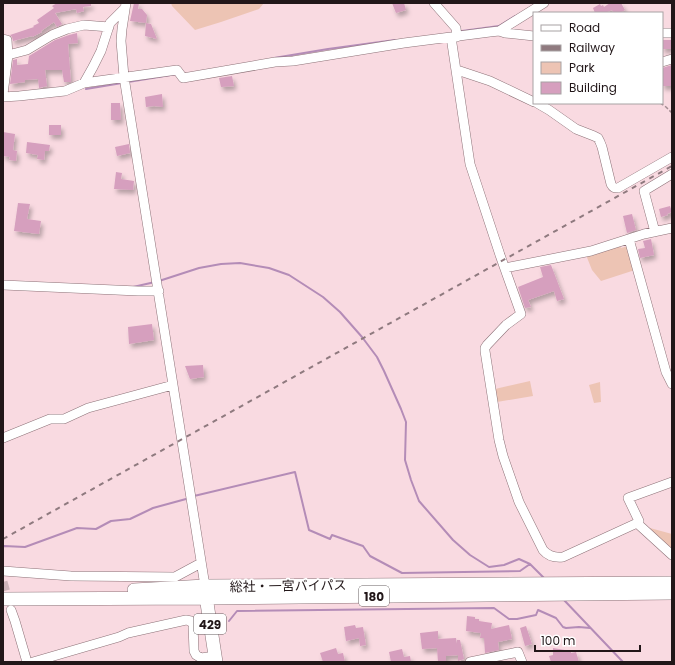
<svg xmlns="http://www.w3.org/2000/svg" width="675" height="665" font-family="Poppins,'Noto Sans JP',sans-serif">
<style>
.green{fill:#edc4b4}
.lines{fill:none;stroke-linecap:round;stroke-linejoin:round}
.stream{stroke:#b48cb7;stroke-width:2}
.building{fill:#d69fbe;filter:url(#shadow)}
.minor-tunnel{stroke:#ceb3b9;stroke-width:9;stroke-dasharray:9 4.5;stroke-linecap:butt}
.minor-casing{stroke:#8d7278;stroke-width:10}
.highway-casing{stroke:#8d7278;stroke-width:14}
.path{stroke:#a28b90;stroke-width:1.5;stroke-dasharray:4 2;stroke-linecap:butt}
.minor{stroke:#fff;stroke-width:9}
.highway{stroke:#fff;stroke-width:13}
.rail{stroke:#8f7a7f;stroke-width:2;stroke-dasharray:5 5;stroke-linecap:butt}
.labels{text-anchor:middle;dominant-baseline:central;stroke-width:3.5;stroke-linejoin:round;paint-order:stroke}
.shield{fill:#fff;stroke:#645d5e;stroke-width:1}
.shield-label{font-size:12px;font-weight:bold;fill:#221719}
.street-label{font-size:13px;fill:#221719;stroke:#fff}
</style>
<defs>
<filter id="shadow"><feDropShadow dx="2.5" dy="4" stdDeviation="2" flood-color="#0004"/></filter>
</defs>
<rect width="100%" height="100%" fill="#f9dae1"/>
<path class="green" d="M171,3H264L259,9L221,22L195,30L172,6Z
M620,245L621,248L628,246L635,270L601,281L592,270L586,255Z
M530,381L533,396L497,402L495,389Z
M600,382L601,402L594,403L589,385Z
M644,525L650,528L672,534V551Z"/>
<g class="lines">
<path class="stream" d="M462,31L499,26L515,16
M274,58L328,49L395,40
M128,82L177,74
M86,89L122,83
M159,281L199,268L221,264L240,263L269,268L289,275L323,297L340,312L362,337L377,357L384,371L401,409L406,422L405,460L411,480L419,501L453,540L470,555L489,567L504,565L519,559L530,564L544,578
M133,287L155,282
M194,496L295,472L309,530L330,539L332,535L363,546L370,556L402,573L520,571L530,564
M3,547L4,546L25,547L77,528L96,529L111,521L130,519L153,508L186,499
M563,599L623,662
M229,621L237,611L494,608L509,619H517L536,615L538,610L556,618L563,627L566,628L579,627L590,628"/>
</g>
<path class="building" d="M57,3H91V6L83,7L84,11L77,13L76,9L55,13L62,24L57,27L54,22L41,31L42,32L32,37V36L13,41L12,37L10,35L34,27L33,26L39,23L37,20L54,8L52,6Z
M134,3H139L138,9H142L147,15L146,23L151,24L157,39L145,36L146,23L130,21Z
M392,3H404L406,10L396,13Z
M610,3H621L625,10L620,13H614L612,10L605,13H595L593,8L600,4L601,6L603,5L604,7Z
M77,33L78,43L68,44L71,82H64L62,70H45L47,86L39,88L38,79L25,80V82L10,84L13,60L17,59V65L28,64L29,56L55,40L69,35Z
M662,40H672V49H662Z
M672,65L671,86H662V68Z
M232,76L234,86L221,87L219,78Z
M162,94L163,107L154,106L146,107L145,97Z
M111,103H120L121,120H111Z
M49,125H61V135H49Z
M3,132L15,134L13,150L17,151L16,161L9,160L10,157L3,156Z
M27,142L50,145L49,151H45L44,160L37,159L38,155L26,153Z
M129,144L130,153L117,156L115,147Z
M116,172L122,173L121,179L134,181L133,190L114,189Z
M18,203L30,204L27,219L41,221L39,234L14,231Z
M670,206L672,212L667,214L668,215L661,217L659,209Z
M632,214L636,230L627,233L623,216Z
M651,239L654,255L640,258L638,249L645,248L643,241Z
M551,265L564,299L557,301L554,291L528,300L531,307L525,308L518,287L543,277L540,267Z
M152,324L154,340L129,344L128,327Z
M203,365L204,377L190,379L185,366Z
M467,616L475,617V619H479V621L492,623L491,629L509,625L512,639L498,642L499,650L485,653L484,638H480L481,633L466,631Z
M355,625L356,628L363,627L366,645L360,646L359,638L346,641L344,627Z
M526,626L532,644L525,646L520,628Z
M438,631V639L456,638L457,644V640H460L464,659L458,661V655L446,656V662H438L437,648L422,649L420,633Z
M336,648L338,654L343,653L345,662H323L320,653Z
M553,648L571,651V653L576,652L579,662H551L549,656L553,655Z
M402,649L404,657L410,656L411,662H391L389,652Z"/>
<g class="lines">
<path class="minor-tunnel" d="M3,582L9,603"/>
<defs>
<path id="minor" d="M126,3L122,29L121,41L124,77L205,586
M434,3L456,28L457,37
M499,31L505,33L534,36
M662,33H672
M451,37L470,164L500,255L521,314L506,325L487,345L485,348V351L499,440L503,456L519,502L543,550C548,556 554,558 563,557L635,524H638
M3,39L7,40L8,55L27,50L52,35L67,29L84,25L109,27
M662,62L672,59
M456,71H460L490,81L534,102
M84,83L93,67L101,51L110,23L125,8
M3,94L8,55
M3,97L19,96L65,91L84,83L177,70L183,78L275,62L293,61L404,43L490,32L499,31L544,3
M537,103L549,110L576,129L594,136L598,138L600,142L602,147L611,184C613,188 614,188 618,188L672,157
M655,232L644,191L672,174
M629,239L666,372L672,384
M505,268L591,251L644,234L672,228
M3,285L138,291H159
M3,438L50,419H64L88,408L173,385
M672,482L628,498L639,521L638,524L672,555
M3,571L71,576L175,577L201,563
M11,610L15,621L27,662
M33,662L119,637L128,633L186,620L191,621L193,625L194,651L196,655L201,658L215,656
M470,662L518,652L522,662"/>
<path id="highway" d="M134,590L205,586L672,583
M205,590L216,662
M3,599L206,598L672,593"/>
</defs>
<use href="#minor" class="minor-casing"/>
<use href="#highway" class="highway-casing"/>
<path class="path" d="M660,103L666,107L672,113"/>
<use href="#minor" class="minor"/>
<use href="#highway" class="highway"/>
<path class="rail" d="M3,539L672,166"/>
</g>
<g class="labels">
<g class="shield">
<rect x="359" y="586" width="30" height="20" rx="3"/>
<rect x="194" y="614" width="32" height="20" rx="3"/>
</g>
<g class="shield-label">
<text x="374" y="596">180</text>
<text x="210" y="624">429</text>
</g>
<g class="street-label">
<text transform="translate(288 586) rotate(-1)">総社・一宮バイパス</text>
</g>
</g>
<rect width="675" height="665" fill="none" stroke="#221719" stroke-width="8"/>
<rect x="533" y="12" width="130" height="92" fill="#ffffff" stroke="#a7a2a3"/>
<rect x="541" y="25" width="20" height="6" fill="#ffffff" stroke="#a7a2a3"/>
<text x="569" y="32" font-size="12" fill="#221719">Road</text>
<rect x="541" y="45" width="20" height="6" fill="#8f7a7f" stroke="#a7a2a3"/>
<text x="569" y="52" font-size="12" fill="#221719">Railway</text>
<rect x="541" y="62" width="20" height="12" fill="#edc4b4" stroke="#a7a2a3"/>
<text x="569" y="72" font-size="12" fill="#221719">Park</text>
<rect x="541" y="82" width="20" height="12" fill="#d69fbe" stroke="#a7a2a3"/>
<text x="569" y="92" font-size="12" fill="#221719">Building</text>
<path d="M535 645v6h105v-6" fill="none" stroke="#221719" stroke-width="2"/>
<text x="541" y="645" font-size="12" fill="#221719" stroke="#ffffff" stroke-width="3" paint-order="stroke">100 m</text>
</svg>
